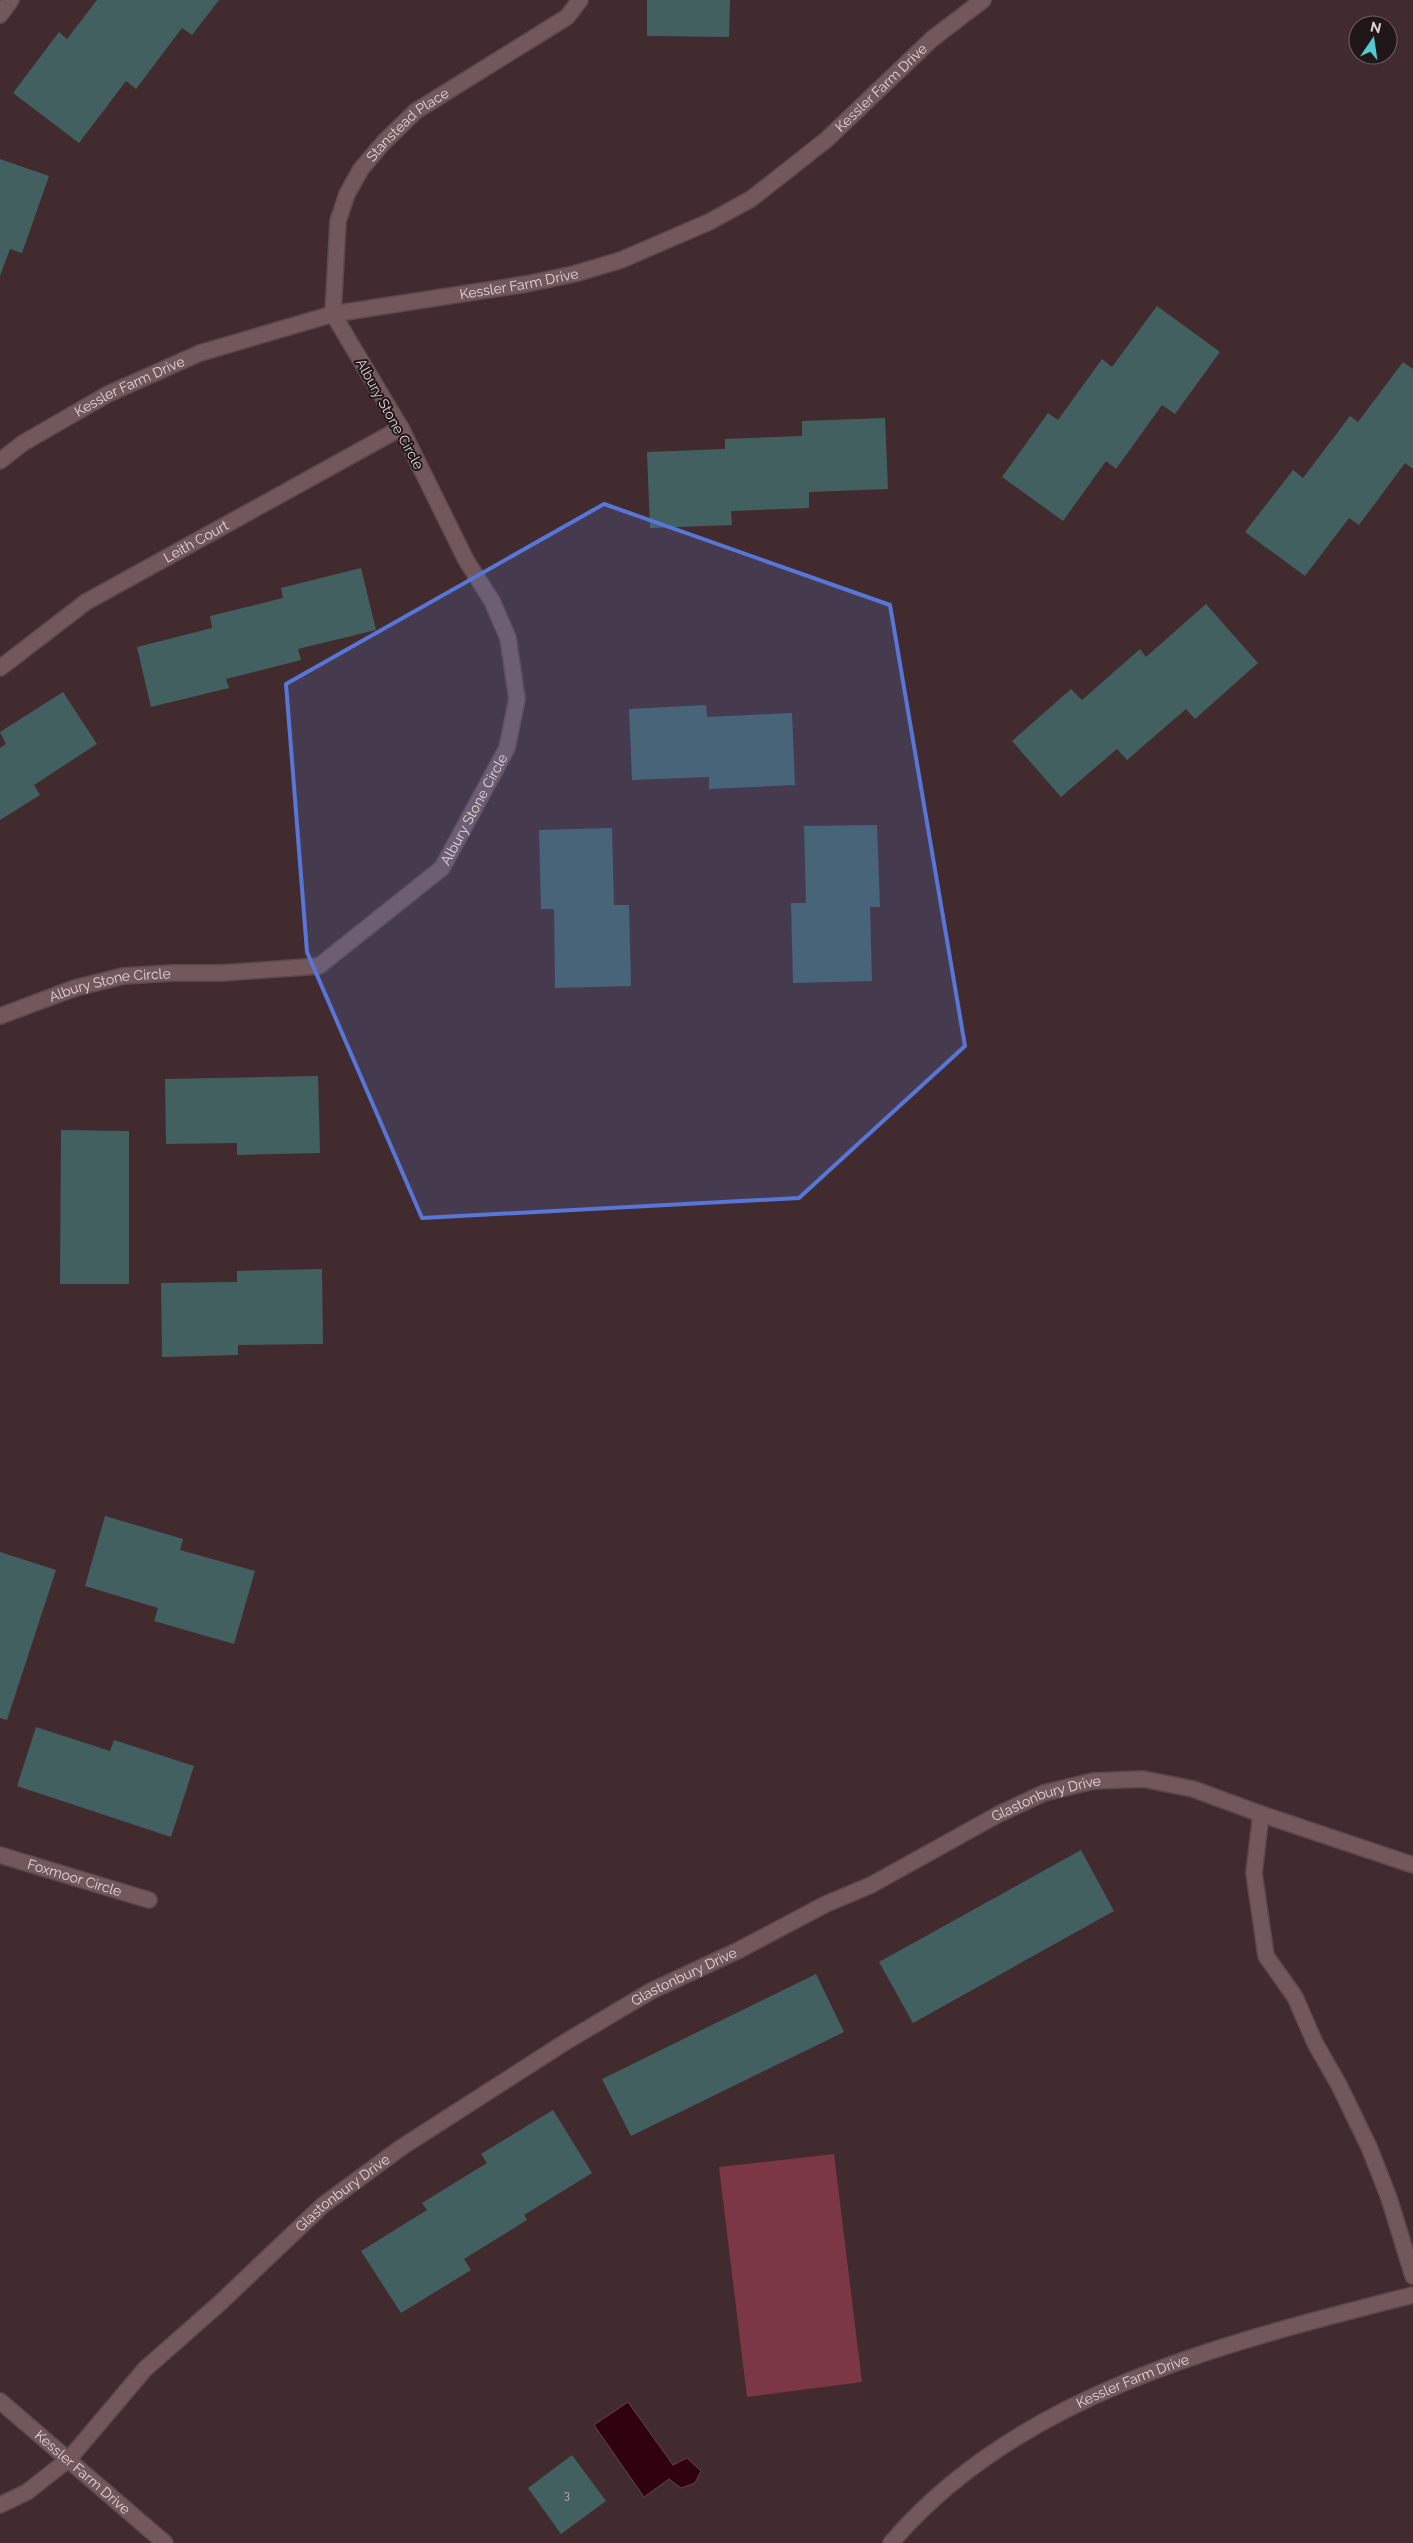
<svg xmlns="http://www.w3.org/2000/svg" width="1413" height="2543" font-family="Raleway,sans-serif">
<style>
.green{fill:#7b3744}
.water{fill:#2f020e;stroke:#65414a}
.building{fill:#436061}
.lines{fill:none;stroke-linecap:round;stroke-linejoin:round}
.minor-casing{stroke:#5c494c;stroke-width:18}
.minor{stroke:#72585b;stroke-width:15}
.marked{fill:#5876d7;fill-opacity:0.2;stroke:#5876d7;stroke-width:4;stroke-linejoin:round}
.labels{text-anchor:middle;dominant-baseline:central;stroke-width:4;stroke-linejoin:round;paint-order:stroke}
.number-label{font-size:11px;fill:#bbb7b9}
.street-label{font-size:14px;fill:#e3d4d6;stroke:#211718}
</style>
<rect width="100%" height="100%" fill="#422b2e"/>
<path class="green" d="M834,2154L862,2382L747,2397L719,2167Z"/>
<path class="water" d="M628,2402L673,2465L687,2458L701,2471L695,2483L681,2488L669,2479L644,2497L594,2425Z"/>
<path class="building" d="M97,0H219L192,35L182,28L136,89L126,81L79,143L13,93L59,32L67,39Z
M647,0H730L729,37L647,36Z
M0,159L49,176L22,253L10,249L0,276Z
M1157,306L1220,352L1175,414L1162,405L1116,469L1106,461L1063,521L1002,477L1048,413L1058,420L1102,359L1112,367Z
M1403,362L1413,369V469L1405,463L1359,525L1349,518L1305,576L1245,532L1293,470L1303,478L1350,416L1358,422Z
M885,418L888,489L809,492V508L731,511L732,525L650,528L647,452L725,449V439L802,436V421Z
M361,568L376,630L298,649L301,660L226,679L229,688L151,707L137,647L212,628L210,616L283,598L281,588Z
M1206,604L1258,663L1195,719L1186,709L1127,760L1117,749L1061,797L1012,741L1071,689L1082,700L1140,649L1146,657Z
M63,692L97,744L34,785L40,795L0,820V748L6,744L0,732Z
M706,705L707,717L792,713L795,785L709,789V777L632,780L629,709Z
M877,825L880,907H870L872,981L793,983L791,903H806L804,826Z
M612,828L614,905H629L631,986L555,988L554,909H541L539,830Z
M318,1076L320,1153L237,1155V1143L166,1144L165,1079Z
M61,1130L129,1131V1284H60Z
M322,1269L323,1344L238,1345V1355L162,1357L161,1283L237,1282V1271Z
M105,1516L183,1539L180,1550L255,1571L234,1644L154,1621L158,1608L85,1586Z
M0,1552L56,1570L7,1720L0,1718Z
M36,1727L110,1751L114,1740L194,1766L171,1837L17,1786Z
M1081,1850L1114,1911L913,2023L879,1962Z
M816,1974L844,2032L631,2136L602,2079Z
M553,2110L592,2173L524,2215L527,2220L464,2259L471,2270L401,2313L361,2251L427,2210L422,2203L487,2163L481,2154Z
M572,2455L606,2501L561,2534L528,2488Z"/>
<g class="lines">
<defs>
<g id="minor">
<path d="M0,15L11,0"/>
<path id="s1" d="M0,461L23,443L108,394L200,353L333,314L526,284L574,274L621,260L709,222L751,199L826,140L932,39L983,0"/>
<path id="s2" d="M0,668L86,602L401,428"/>
<path id="s3" d="M0,1016L75,988L123,976L173,973H222L319,966L442,868L507,748L517,699L508,638L492,601L466,560L401,428L333,314L338,221L347,194L361,169L384,142L416,111L567,17L580,0"/>
<path d="M1261,1814L1254,1873L1266,1956L1295,1997L1315,2043L1339,2085L1369,2147L1389,2198L1413,2276"/>
<path id="s4" d="M0,1855L149,1900"/>
<path id="s5" d="M0,2401L165,2543"/>
<path id="s6" d="M0,2505L27,2492L69,2459L145,2369L220,2303L323,2205L402,2147L567,2041L651,1991L739,1950L826,1904L871,1885L999,1814L1044,1793L1093,1781L1143,1779L1193,1789L1261,1814L1413,1865"/>
<path id="s7" d="M891,2543C1019,2392 1229,2342 1413,2295"/>
</g>
</defs>
<use href="#minor" class="minor-casing"/>
<use href="#minor" class="minor"/>
</g>
<path class="marked" d="M604,504L890,605L965,1046L799,1198L422,1218L307,952L286,684Z"/>
<g class="labels">
<g class="number-label">
<text x="567" y="2495">3</text>
</g>
<g class="street-label">
<text stroke="none"><textPath href="#s1" startOffset="975">Kessler Farm Drive</textPath></text>
<text stroke="none"><textPath href="#s3" startOffset="1315">Stanstead Place</textPath></text>
<text stroke="none"><textPath href="#s1" startOffset="555">Kessler Farm Drive</textPath></text>
<text stroke="none"><textPath href="#s1" startOffset="150">Kessler Farm Drive</textPath></text>
<text transform="translate(390 414) rotate(61)">Albury Stone Circle</text>
<text stroke="none"><textPath href="#s2" startOffset="234">Leith Court</textPath></text>
<text stroke="none"><textPath href="#s3" startOffset="550">Albury Stone Circle</textPath></text>
<text stroke="none"><textPath href="#s3" startOffset="115">Albury Stone Circle</textPath></text>
<text stroke="none"><textPath href="#s6" startOffset="1276">Glastonbury Drive</textPath></text>
<text stroke="none"><textPath href="#s4" startOffset="78">Foxmoor Circle</textPath></text>
<text stroke="none"><textPath href="#s6" startOffset="871">Glastonbury Drive</textPath></text>
<text stroke="none"><textPath href="#s6" startOffset="466">Glastonbury Drive</textPath></text>
<text stroke="none"><textPath href="#s7" startOffset="294">Kessler Farm Drive</textPath></text>
<text stroke="none"><textPath href="#s5" startOffset="109">Kessler Farm Drive</textPath></text>
</g>
</g>
<g transform="translate(1373 40) rotate(13)"><circle r="24" fill="#211718" stroke="#6f6364"/>
<path d="M0-4L9 19L0 12L-9 19Z" fill="#51ccd1"/>
<text y="-8" font-size="14" font-weight="bold" text-anchor="middle" fill="#e3d4d6">N</text>
</g>
</svg>
